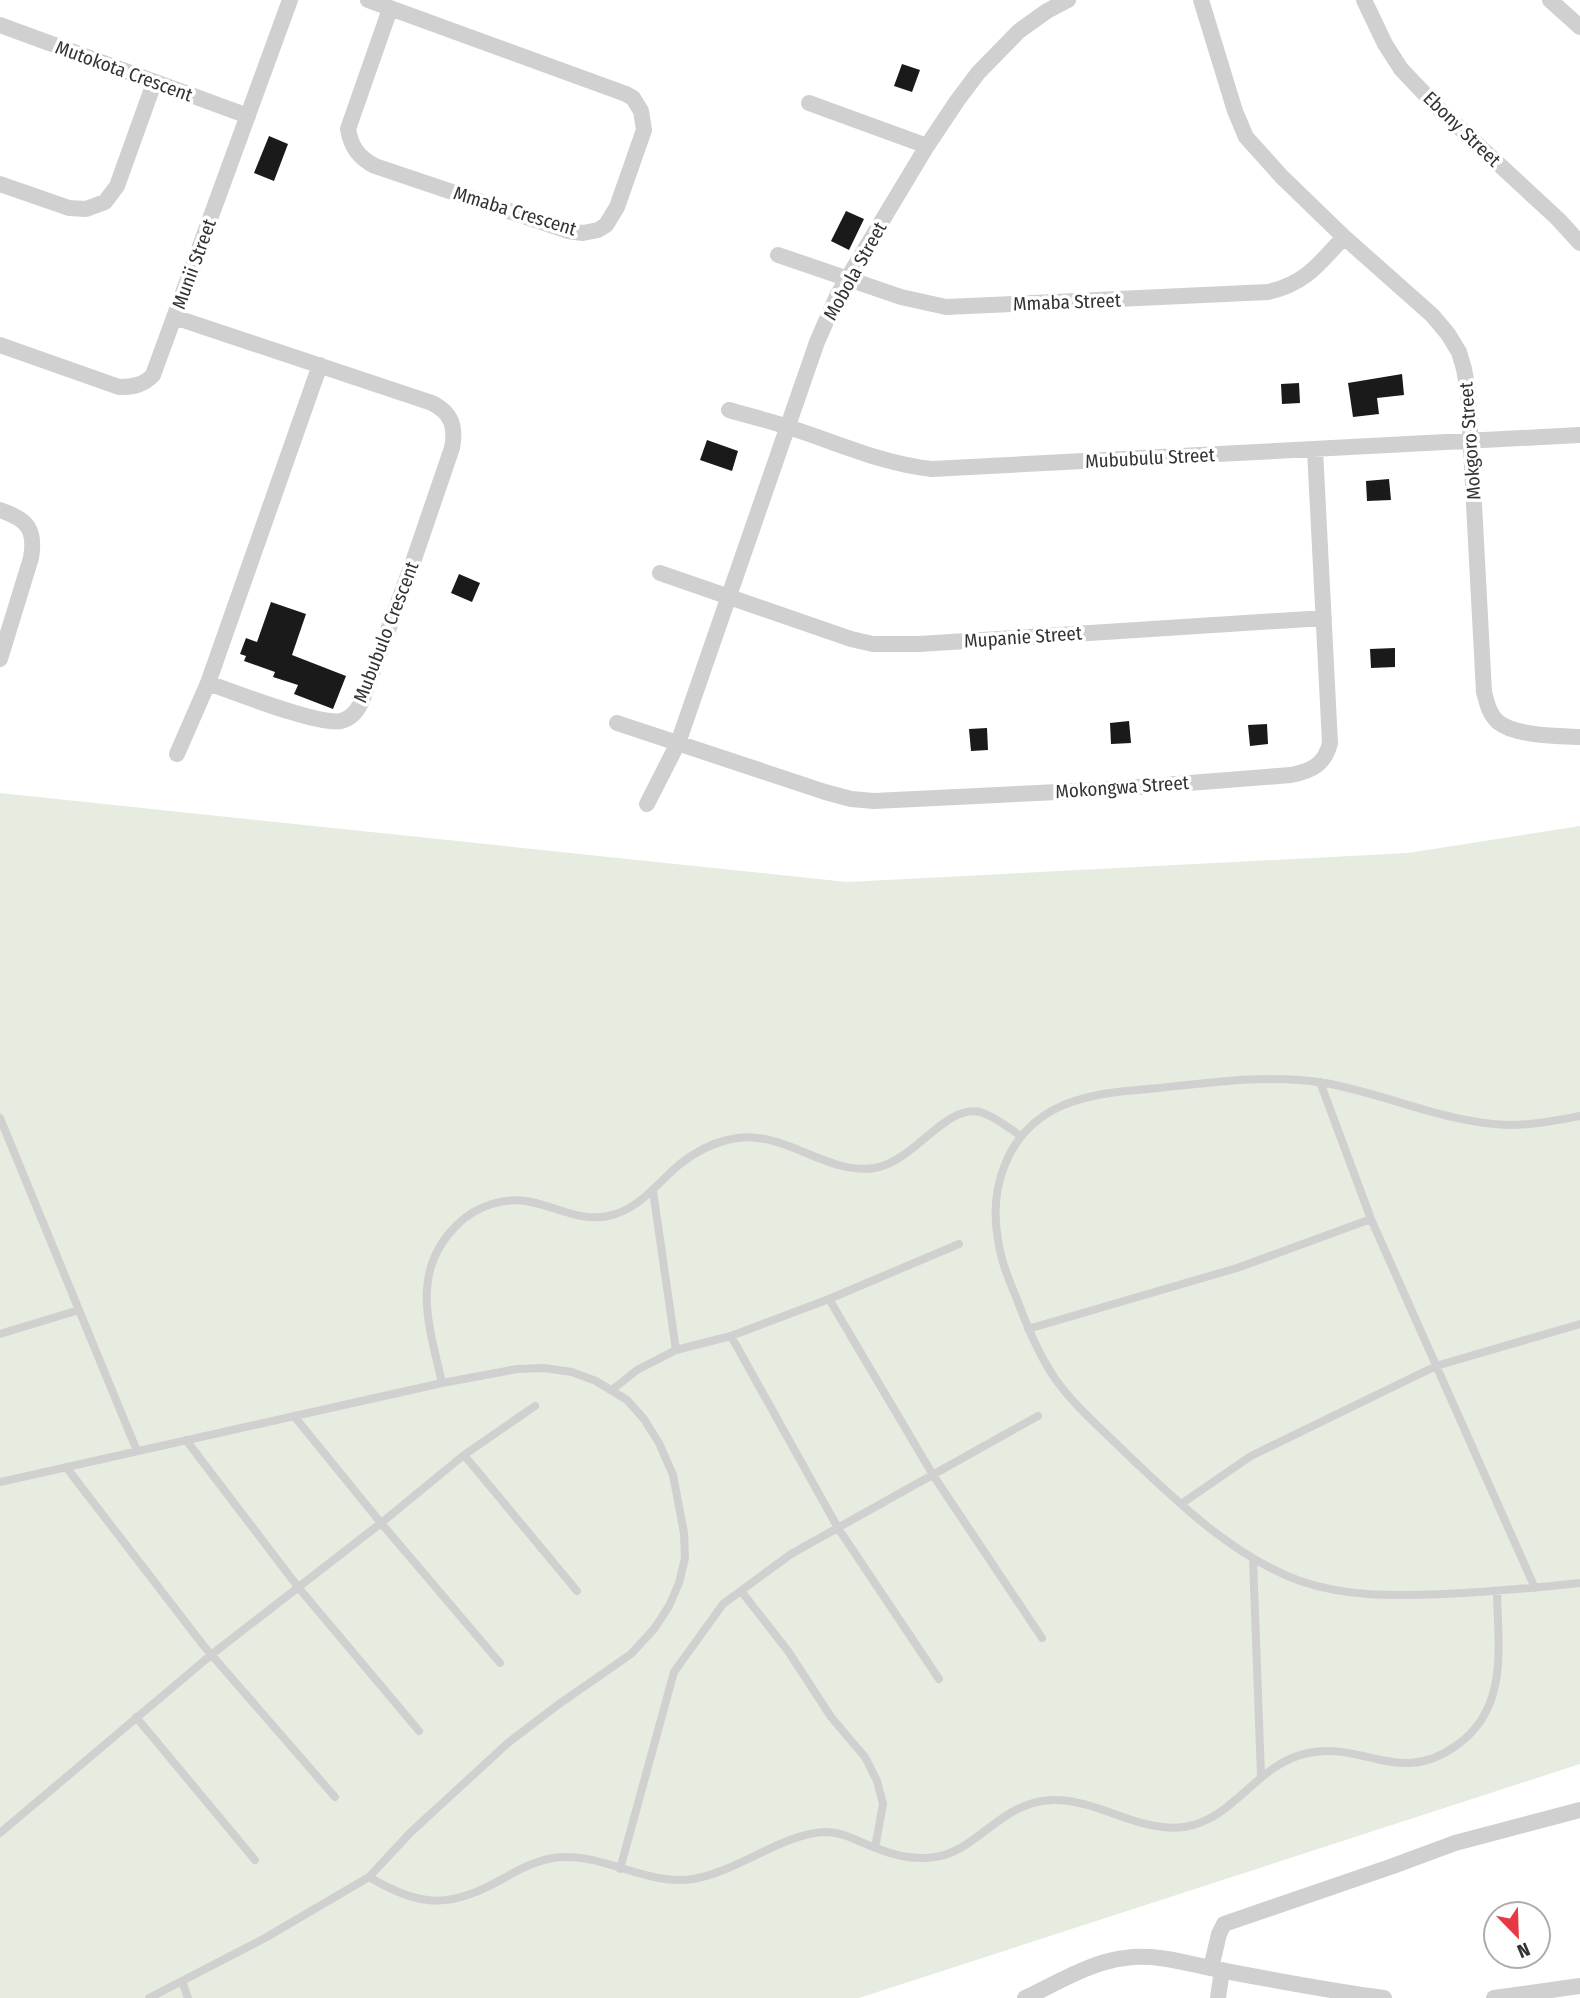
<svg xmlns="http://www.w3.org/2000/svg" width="1580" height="1998" font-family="'Fira Sans Condensed',sans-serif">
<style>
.green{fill:#e6ecdf}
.building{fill:#1a1a1a}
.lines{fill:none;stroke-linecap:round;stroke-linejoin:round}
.service{stroke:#d0d0d0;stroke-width:8}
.minor{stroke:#d0d0d0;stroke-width:16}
.labels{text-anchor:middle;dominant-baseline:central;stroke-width:7;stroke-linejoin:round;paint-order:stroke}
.street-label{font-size:19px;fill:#333;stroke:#fff}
</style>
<rect width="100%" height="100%" fill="#fff"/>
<path class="green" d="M0,793L847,882L1408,853L1580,826V1764L859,1998H0Z"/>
<path class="building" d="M902,64L920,70L912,92L894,86Z
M269,136L288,144L274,181L254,173Z
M846,211L864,219L849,250L831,241Z
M1402,374L1404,395L1377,398L1379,414L1353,417L1348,383Z
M1299,383L1300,403L1282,404L1281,384Z
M707,440L738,451L732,471L700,460Z
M1389,479L1391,500L1367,501L1366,481Z
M459,574L480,583L472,602L451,593Z
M271,602L306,614L292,655L346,676L333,709L294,694L298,685L273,677L275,672L244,661L246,656L240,654L246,638L257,642Z
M1395,648V667L1371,668L1370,649Z
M1129,721L1131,743L1111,744L1110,723Z
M1267,724L1268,744L1250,746L1248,725Z
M987,728L988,750L971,751L969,729Z"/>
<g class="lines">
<path class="service" d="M1320,1082L1371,1219L1535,1588
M1580,1116C1556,1121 1532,1125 1508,1125C1445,1123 1387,1094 1325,1083C1270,1074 1214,1082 1159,1088C1124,1091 1085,1093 1053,1110C1006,1136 989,1189 998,1240C1001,1262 1010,1282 1018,1302C1028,1329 1039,1356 1056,1380C1077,1409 1106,1433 1131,1458C1182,1506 1233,1556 1300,1581C1347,1597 1394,1596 1443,1594C1489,1592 1534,1588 1580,1583
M0,1118L137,1451
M653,1191L676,1350
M829,1299L933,1475L1042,1638
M1028,1329L1237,1268L1371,1219
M0,1334L79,1310
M731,1336L838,1528L939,1679
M442,1383C429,1325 409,1271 458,1224C476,1206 506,1196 531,1202C557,1207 581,1222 608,1216C639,1210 657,1183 680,1164C694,1153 710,1144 727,1140C781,1125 824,1176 875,1168C915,1161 945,1104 980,1112C995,1116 1008,1128 1021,1136
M612,1390L637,1370L676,1350L731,1336L829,1299L959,1244
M294,1416L381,1523L500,1663
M186,1440L298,1587L419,1731
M464,1455L577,1591
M66,1467L203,1645L335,1797
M0,1482L442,1383L517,1369L544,1368L572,1372L596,1381L627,1400L644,1419L659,1443L673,1475L684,1533L685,1558L679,1583L669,1606L654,1629L631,1654L559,1704L509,1742L411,1832L369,1877L265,1938L149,1998
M1181,1504L1251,1456L1436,1366L1580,1324
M1253,1559L1261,1776
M741,1591L788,1651L831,1717L865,1757L877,1781L883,1804L875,1848
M136,1717L255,1860
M0,1833L211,1655L381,1523L464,1455L535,1406
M620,1869L674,1672L723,1604L791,1554L1038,1416
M369,1877C424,1909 451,1908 506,1877C523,1867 542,1858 562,1857C607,1855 648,1886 693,1879C737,1872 784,1833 825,1832C844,1832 859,1842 876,1848C895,1856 915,1860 935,1857C978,1851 1001,1801 1053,1800C1098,1799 1139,1833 1184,1827C1234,1820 1257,1763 1308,1753C1363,1741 1400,1787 1457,1745C1509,1708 1498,1647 1497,1591
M182,1981L188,1998"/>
<path class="minor" d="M368,0L626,94L633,98L641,111L644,130L617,207L606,225L598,230L583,233L568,231L375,166C359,158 351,147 348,129L390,9
M1201,0L1235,111L1246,137L1282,177L1344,237L1432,315L1448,334L1459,352L1464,369L1468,391L1484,692C1487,703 1489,714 1498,722C1515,736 1558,736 1580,737
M1364,0L1385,44L1401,69L1438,108L1558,219L1580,243
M1550,0L1580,27
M0,25L248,116
M809,103L927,146
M0,184L69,208L86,209L105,202L117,186L154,83
M778,255L901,297L946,307L1268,292C1305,284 1319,264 1344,237
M174,317L432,403C452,413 456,427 452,448L413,562L363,698C359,709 353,718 341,721C319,726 234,692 208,683
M0,345L119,387C133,387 144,385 153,375L290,0
M729,410C749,416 771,421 791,428C838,443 883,464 932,469L1580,435
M0,510C27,519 36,529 31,558L0,659
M660,573L851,639L873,644H919L1324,618
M617,723L825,792L851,799L874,801L1100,790L1291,775C1312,771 1325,764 1330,743L1315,450
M177,754L208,683L320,365
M647,804L678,743L817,342L838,294L927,146L957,101L978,73L1019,31L1047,11L1068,0
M1211,1968L1219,1934L1224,1924L1393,1866L1455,1843L1580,1810
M1025,1998C1057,1983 1090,1962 1125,1958C1159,1953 1191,1965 1225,1971C1278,1981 1331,1991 1384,1998
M1218,1998L1222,1970
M1494,1998L1580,1986"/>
</g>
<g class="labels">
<g class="street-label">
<text transform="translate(124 71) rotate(20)">Mutokota Crescent</text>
<text transform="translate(1462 129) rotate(44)">Ebony Street</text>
<text transform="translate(515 211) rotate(17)">Mmaba Crescent</text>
<text transform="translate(194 264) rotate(-70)">Munii Street</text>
<text transform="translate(855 271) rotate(-61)">Mobola Street</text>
<text transform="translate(1067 302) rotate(-2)">Mmaba Street</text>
<text transform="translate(1470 441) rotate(-94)">Mokgoro Street</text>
<text transform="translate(1150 458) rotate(-3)">Mububulu Street</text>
<text transform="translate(386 632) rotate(-69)">Mububulo Crescent</text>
<text transform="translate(1023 637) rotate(-4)">Mupanie Street</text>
<text transform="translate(1122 787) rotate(-4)">Mokongwa Street</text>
</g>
</g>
<g transform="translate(1517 1935) rotate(157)"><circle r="33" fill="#ffffff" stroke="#adadad" stroke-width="2"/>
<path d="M0-5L12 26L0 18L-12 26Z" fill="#e63946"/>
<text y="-10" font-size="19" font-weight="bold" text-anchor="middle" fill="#333333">N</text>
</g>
</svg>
